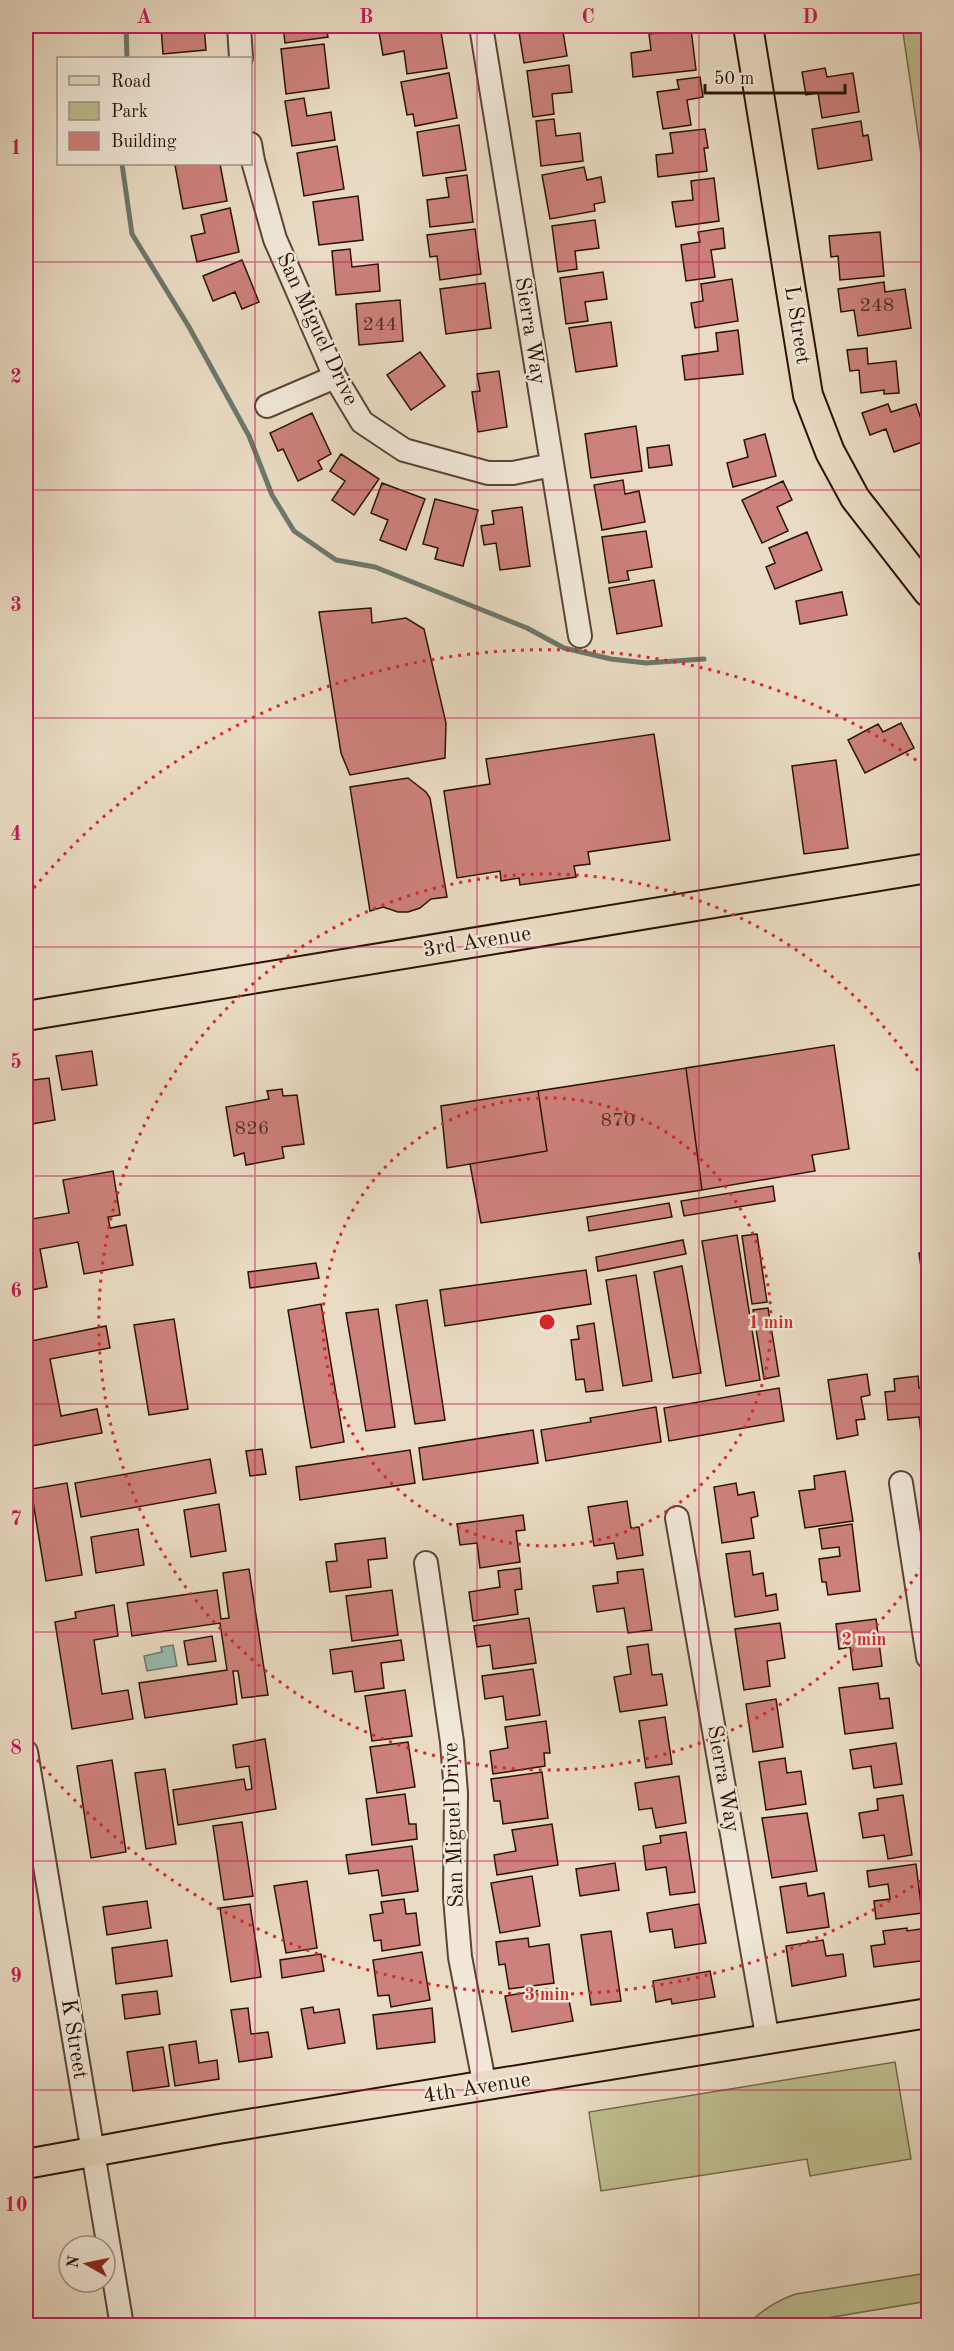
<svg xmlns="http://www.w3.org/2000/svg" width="954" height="2351" font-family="'Old Standard TT',serif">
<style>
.green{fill:#bebe8f;stroke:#74684a;stroke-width:1.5}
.water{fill:#98bcb0;stroke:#6c786c;stroke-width:1.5}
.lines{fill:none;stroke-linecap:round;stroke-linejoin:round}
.stream{stroke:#6c786c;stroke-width:5}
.building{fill:#cd817c;stroke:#2a1206;stroke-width:1.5}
.minor-casing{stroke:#5a4436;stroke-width:26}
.major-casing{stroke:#2a1206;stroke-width:32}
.minor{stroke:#f1e8d9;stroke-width:22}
.major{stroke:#eadcc4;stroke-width:28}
.grid{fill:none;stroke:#c2185b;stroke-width:1.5;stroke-opacity:0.55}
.ring{fill:none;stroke:#d62828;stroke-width:3;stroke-dasharray:3 6}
.labels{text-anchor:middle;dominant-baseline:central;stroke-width:5;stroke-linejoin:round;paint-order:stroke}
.number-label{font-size:20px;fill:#532e24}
.street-label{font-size:22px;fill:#2a1206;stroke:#f1e8d9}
.centre{fill:#d62828;stroke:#f1e8d9;stroke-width:3}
.ring-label{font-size:18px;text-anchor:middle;font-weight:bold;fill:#d62828;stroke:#f1e8d9;stroke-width:5;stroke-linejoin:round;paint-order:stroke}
.neatline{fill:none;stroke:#c2185b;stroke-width:2}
.grid-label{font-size:20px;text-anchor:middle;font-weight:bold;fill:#c2185b}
</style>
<rect width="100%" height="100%" fill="#eadcc4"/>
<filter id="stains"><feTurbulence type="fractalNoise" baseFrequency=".00333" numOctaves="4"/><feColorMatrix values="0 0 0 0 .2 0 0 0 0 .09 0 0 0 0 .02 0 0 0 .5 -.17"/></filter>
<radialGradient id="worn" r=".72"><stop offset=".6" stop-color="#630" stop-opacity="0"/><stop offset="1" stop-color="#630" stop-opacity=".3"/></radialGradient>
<path class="green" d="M902,26H928V201Z
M895,2062L911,2159L810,2176L807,2159L601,2191L589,2112Z
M928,2273V2301L803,2322L790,2325H746C762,2311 775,2301 796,2294Z"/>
<path class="water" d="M173,1645L177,1666L147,1671L144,1656L162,1652L161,1647Z"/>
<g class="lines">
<path class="stream" d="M126,26L127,58
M122,164L132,234L189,327L249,436L272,495L294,531L336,560L375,567L527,628L564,648L611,659L646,663L704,659"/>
</g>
<path class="building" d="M161,26H204L206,50L163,54Z
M283,26H326L328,37L285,43Z
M422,26H440L447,68L407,74L404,51L383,55L379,32Z
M518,26H562L567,56L524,63Z
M691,29L696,70L633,77L631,53L651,50L649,34Z
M324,44L329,88L286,94L281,49Z
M569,65L572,92L552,94L554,114L533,117L527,71Z
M825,68L827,77L853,73L859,112L822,118L818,93L806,95L802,72Z
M449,73L457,118L415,126L413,114L407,115L401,82Z
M700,77L703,97L687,100L691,125L663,129L657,92L679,89L677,80Z
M304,98L307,116L331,112L335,140L292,146L285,101Z
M554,119L556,136L580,133L583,161L541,166L536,121Z
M861,121L863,136L868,135L872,160L818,169L812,129Z
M459,125L466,170L423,176L417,132Z
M705,129L708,148H704L707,171L658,177L656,155L673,153L670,133Z
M337,146L344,189L304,196L297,153Z
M182,164H220L227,201L183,209L175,165Z
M584,167L587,180L601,177L605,202L594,204L595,211L550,219L542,175Z
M467,175L473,222L430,227L427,200L449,197L446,178Z
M714,178L719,221L676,227L672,202L693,200L691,181Z
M358,196L363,240L319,245L313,202Z
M230,208L239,252L197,262L191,236L205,233L201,215Z
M595,220L599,248L575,251L577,269L558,272L552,226Z
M723,228L725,248L711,250L715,277L686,281L681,245L700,242L698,232Z
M475,229L481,274L440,280L437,256L430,257L427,235Z
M880,232L884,276L840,280L838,256L831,257L829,236Z
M350,249L352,267L378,264L380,291L336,295L332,251Z
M242,260L259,302L242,309L235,292L213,301L203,276Z
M603,272L607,299L585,302L588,321L566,324L560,278Z
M732,279L738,321L695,328L691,303L703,301L701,284Z
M884,282L885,292L905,289L911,328L858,336L854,310L841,312L838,289Z
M485,283L491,328L446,334L440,289Z
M400,300L403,341L359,345L356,304Z
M611,322L617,366L576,372L569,328Z
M738,330L743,374L685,380L682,356L718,351L716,333Z
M867,348L868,364L896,361L899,393L884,394V390L861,393L859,370L850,371L847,350Z
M420,352L445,386L411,410L387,375Z
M499,371L507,427L478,432L472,392L480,391L477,374Z
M888,404L891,412L916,404L928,440L894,452L886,429L870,435L862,413Z
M312,413L331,454L318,461L322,469L298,481L283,449L278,451L270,433Z
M636,426L642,471L591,478L585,434Z
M765,434L776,476L733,487L727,463L748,457L744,440Z
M669,445L672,465L649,468L647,448Z
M341,454L379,479L354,515L332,500L345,481L330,471Z
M623,480L625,494L639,491L645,522L602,530L594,485Z
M783,481L792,500L777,507L788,531L762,543L742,500Z
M382,483L425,499L406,550L380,540L388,520L371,513Z
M435,499L478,510L463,566L435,559L438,548L423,544Z
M522,507L530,566L500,570L496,543L484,545L481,526L494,524L492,511Z
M646,531L652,567L627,571L629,580L609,583L602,537Z
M807,532L822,570L775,589L766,567L775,563L769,548Z
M654,580L662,626L617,634L609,588Z
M842,592L847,615L800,624L796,601Z
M371,608L372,623L406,618L424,629L446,723L445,758L350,775L341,753L319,612Z
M901,723L914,748L865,773L848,740L878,724L883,732Z
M654,734L670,840L588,852L590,864L574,866L576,877L520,885L519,878L501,881L500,871L457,878L444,791L490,784L486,759Z
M836,760L848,848L804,854L792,766Z
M408,778L426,792L430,798L447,897L431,899L420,908L408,912H398L383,907L370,911L350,787Z
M834,1045L849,1149L812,1155L815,1171L702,1190L686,1068Z
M92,1051L97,1085L62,1090L56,1056Z
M686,1068L702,1190L481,1223L470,1164L547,1151L538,1091Z
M49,1078L55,1120L26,1125V1081Z
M282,1089L283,1096L297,1095L304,1144L282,1147L284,1158L246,1165L244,1153L234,1156L226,1107L269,1099L267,1091Z
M538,1091L547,1151L447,1168L441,1106Z
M113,1171L120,1215L108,1217L110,1228L126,1225L133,1265L84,1274L78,1242L40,1249L47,1287L26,1291V1192L32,1219L69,1213L63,1180Z
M773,1186L775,1201L684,1216L681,1201Z
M669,1203L672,1217L589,1231L587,1217Z
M757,1234L767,1302L752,1304L742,1236Z
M737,1235L760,1380L726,1386L702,1241Z
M683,1240L686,1254L598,1271L596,1257Z
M928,1251V1273L922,1274L919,1253Z
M316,1263L319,1278L250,1288L248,1272Z
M682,1266L701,1373L673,1378L654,1272Z
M586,1270L591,1304L445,1326L440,1290Z
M636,1275L652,1381L623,1386L606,1280Z
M427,1300L445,1420L415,1424L396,1305Z
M321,1304L344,1442L311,1448L288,1310Z
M768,1308L779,1376L764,1379L753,1310Z
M378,1309L395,1427L366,1431L346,1313Z
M928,1310V1337L926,1338L922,1311Z
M174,1319L188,1409L149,1415L134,1325Z
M594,1323L603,1390L586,1392L584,1379L576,1380L571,1340L579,1339L577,1326Z
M106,1326L110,1348L50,1359L61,1416L97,1409L102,1433L26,1447V1342Z
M867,1374L870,1395L861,1397L865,1419L856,1420L858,1435L837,1439L828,1380Z
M918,1376L919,1388L928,1387V1441L922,1442L919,1417L888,1420L885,1392L895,1391L894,1379Z
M779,1388L784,1421L669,1441L664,1408Z
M656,1407L661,1442L546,1461L541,1430L591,1422L590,1418Z
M533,1430L538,1463L423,1480L419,1448Z
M262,1449L266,1474L250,1476L246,1451Z
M410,1450L415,1483L300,1500L296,1467Z
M210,1459L216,1493L81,1517L75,1483Z
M845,1471L853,1521L805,1528L799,1491L815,1489L814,1476Z
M67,1483L82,1575L46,1581L31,1489Z
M736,1483L738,1495L754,1492L758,1516L751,1518L754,1538L722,1543L714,1487Z
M627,1501L631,1528L639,1527L643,1555L617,1559L614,1543L594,1546L588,1507Z
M219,1504L226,1551L191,1557L184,1510Z
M523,1515L525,1530L516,1531L520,1562L480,1568L477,1543L460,1545L457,1524Z
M852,1524L860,1591L828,1595L826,1582H822L819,1559L840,1556L839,1547L822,1549L819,1529Z
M138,1529L144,1565L96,1573L91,1537Z
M385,1538L387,1558L368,1560L371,1587L330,1592L326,1562L337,1561L335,1544Z
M750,1551L753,1575L763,1573L766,1596L776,1594L778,1610L735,1617L726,1554Z
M520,1568L522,1589L515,1590L518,1614L473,1621L469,1592L500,1587L498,1571Z
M249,1569L268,1695L242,1698L238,1671H233L237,1704L145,1718L139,1683L227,1670L220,1623L132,1636L127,1603L217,1590L221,1619L229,1618L223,1573Z
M643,1569L652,1630L628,1633L624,1608L597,1612L593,1586L618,1583L617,1572Z
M392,1590L398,1635L352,1641L346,1596Z
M114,1605L118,1636L94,1640L102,1694L128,1690L133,1719L72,1729L55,1622L76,1618L75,1612Z
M529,1618L536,1663L493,1669L490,1645L477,1647L474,1626Z
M876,1619L882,1666L853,1670L850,1647L839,1649L836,1624Z
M780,1623L785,1658L767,1661L770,1686L744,1690L735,1629Z
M212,1636L216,1661L188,1665L184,1641Z
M401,1640L404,1660L381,1663L384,1688L355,1692L352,1671L333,1674L330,1650Z
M648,1644L652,1675L662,1674L667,1705L620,1712L614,1677L631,1674L627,1647Z
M533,1669L540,1715L506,1720L503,1696L485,1699L482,1676Z
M878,1683L880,1699L889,1698L893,1728L845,1734L839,1688Z
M405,1690L412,1736L372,1741L365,1696Z
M776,1699L783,1747L753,1752L746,1704Z
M665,1717L672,1764L646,1768L639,1721Z
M546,1721L550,1753H544L545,1766L493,1774L490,1751L508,1748L505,1727Z
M265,1739L276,1809L178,1825L173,1790L244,1779L246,1790L252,1789L249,1766L236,1768L233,1745Z
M408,1742L415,1787L377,1793L370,1747Z
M896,1743L902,1784L874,1788L871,1766L853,1769L850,1750Z
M785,1758L787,1773L801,1771L806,1804L766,1810L759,1762Z
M112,1760L126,1852L91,1858L77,1766Z
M165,1769L176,1844L146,1849L135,1773Z
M542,1772L548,1818L503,1824L500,1801H494L491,1779Z
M679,1776L686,1823L656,1828L652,1808L639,1810L635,1783Z
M405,1794L409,1824H416L417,1839L372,1845L366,1799Z
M903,1795L912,1855L888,1859L884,1835L863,1838L859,1813L878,1810L877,1799Z
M807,1813L817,1871L772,1878L762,1818Z
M242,1822L253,1896L224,1900L213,1826Z
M552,1824L558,1865L497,1875L494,1855L516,1851L512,1830Z
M686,1832L695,1892L670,1895L666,1867L646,1870L643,1846L661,1843L660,1836Z
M412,1846L418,1891L382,1896L378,1870L349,1874L346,1855Z
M615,1863L619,1890L580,1896L576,1869Z
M916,1864L922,1913L876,1919L874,1901L890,1899L888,1884L869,1887L867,1871Z
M532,1876L540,1926L500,1933L491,1883Z
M307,1881L317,1948L286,1953L274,1886Z
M806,1883L808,1896L824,1893L829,1927L787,1933L780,1887Z
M404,1899L406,1914L416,1913L420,1945L382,1951L381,1940L374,1941L370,1915L383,1913L381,1902Z
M147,1901L151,1928L107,1935L103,1907Z
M250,1904L261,1977L231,1982L220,1908Z
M699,1904L706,1943L675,1948L672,1929L650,1932L647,1913Z
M907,1928V1931L927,1928L928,1960L874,1967L871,1946L885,1944L883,1931Z
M611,1931L621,2001L591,2005L581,1935Z
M528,1938L529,1947L549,1944L554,1983L509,1989L505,1964L499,1965L496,1942Z
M167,1940L172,1976L116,1984L112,1948Z
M823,1940L826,1956L843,1954L846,1976L792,1986L786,1946Z
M422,1952L430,2000L391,2007L389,1995L378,1996L373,1960Z
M321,1954L324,1971L282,1978L280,1960Z
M710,1971L715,1997L672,2004L671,1999L656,2002L653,1981Z
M547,1989L548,1998L568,1995L573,2021L512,2032L505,1996Z
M157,1991L160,2014L125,2019L122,1995Z
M313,2007L314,2013L339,2009L345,2043L308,2049L301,2009Z
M248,2008L251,2034L268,2032L272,2057L239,2062L231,2010Z
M432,2008L435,2042L377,2049L373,2015Z
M196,2041L199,2063L217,2060L219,2079L175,2086L169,2045Z
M163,2047L169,2086L133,2091L127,2052Z"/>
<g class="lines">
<defs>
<path id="minor" d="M239,26L241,58
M481,26L580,636
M250,144L253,161L275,239L335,377L362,422L404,450L488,473H513L552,465
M267,406L335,377
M901,1483L928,1657
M677,1518L768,2041
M426,1563L452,1742L456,1793L455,1897L460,1957L485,2087
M26,1752L122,2326"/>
<path id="major" d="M748,26L808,395L830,452L855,498L928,592
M26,1016L928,868
M26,2164L218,2129L928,2013"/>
</defs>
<use href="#minor" class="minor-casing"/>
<use href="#major" class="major-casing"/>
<use href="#minor" class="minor"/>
<use href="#major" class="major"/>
</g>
<path class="grid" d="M255,26V2326M477,26V2326M699,26V2326M26,262H928M26,490H928M26,718H928M26,947H928M26,1176H928M26,1404H928M26,1632H928M26,1861H928M26,2090H928"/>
<g class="ring">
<circle cx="547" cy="1322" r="224"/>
<path d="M927 1559A448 448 0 1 1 927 1085"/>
<path d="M928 1876A672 672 0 0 1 28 1749M28 895A672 672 0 0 1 928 768"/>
</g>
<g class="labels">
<g class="number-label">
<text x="877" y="306">248</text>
<text x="380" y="325">244</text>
<text x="618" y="1121">870</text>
<text x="252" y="1129">826</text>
</g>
<g class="street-label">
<text transform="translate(797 325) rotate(81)">L Street</text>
<text transform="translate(317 329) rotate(65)">San Miguel Drive</text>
<text transform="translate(530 331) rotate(81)">Sierra Way</text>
<text transform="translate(477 942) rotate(-9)">3rd Avenue</text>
<text transform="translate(723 1779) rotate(80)">Sierra Way</text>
<text transform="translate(454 1825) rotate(-92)">San Miguel Drive</text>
<text transform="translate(74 2039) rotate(81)">K Street</text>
<text transform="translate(477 2088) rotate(-9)">4th Avenue</text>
</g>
</g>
<circle cx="547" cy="1322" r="9" class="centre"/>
<g class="ring-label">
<text x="771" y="1328">1 min</text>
<text x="864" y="1645">2 min</text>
<text x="547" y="2000">3 min</text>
</g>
<rect width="954" height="2351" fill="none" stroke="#eadcc4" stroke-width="66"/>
<rect x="57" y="57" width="195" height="108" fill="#f1e8d9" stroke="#a19285" stroke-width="1.5"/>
<rect x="69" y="76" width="30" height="9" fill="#eadcc4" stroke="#a19285" stroke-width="1.5"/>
<text x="111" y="87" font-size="18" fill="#2a1206">Road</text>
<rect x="69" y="102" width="30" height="18" fill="#bebe8f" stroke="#a19285" stroke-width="1.5"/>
<text x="111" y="117" font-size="18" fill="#2a1206">Park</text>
<rect x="69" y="132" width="30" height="18" fill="#cd817c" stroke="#a19285" stroke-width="1.5"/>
<text x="111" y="147" font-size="18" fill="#2a1206">Building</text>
<g transform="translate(87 2264) rotate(279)"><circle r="28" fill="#f1e8d9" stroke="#a19285" stroke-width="1.5"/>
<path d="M0-4.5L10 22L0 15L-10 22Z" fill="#8f2418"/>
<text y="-9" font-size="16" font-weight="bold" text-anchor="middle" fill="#2a1206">N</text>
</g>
<path d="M705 84v9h140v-9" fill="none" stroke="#2a1206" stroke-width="3"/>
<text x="714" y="84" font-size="18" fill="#2a1206" stroke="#f1e8d9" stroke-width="4.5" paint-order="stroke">50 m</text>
<rect x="33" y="33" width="888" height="2285" class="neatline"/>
<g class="grid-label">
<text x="144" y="23">A</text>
<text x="366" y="23">B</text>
<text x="588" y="23">C</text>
<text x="810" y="23">D</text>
<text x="16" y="154">1</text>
<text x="16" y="383">2</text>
<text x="16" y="611">3</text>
<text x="16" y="840">4</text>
<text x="16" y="1068">5</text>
<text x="16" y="1297">6</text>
<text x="16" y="1525">7</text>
<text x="16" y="1754">8</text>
<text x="16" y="1982">9</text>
<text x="16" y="2211">10</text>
</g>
<rect width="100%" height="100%" filter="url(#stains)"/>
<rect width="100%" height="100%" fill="url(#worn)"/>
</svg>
